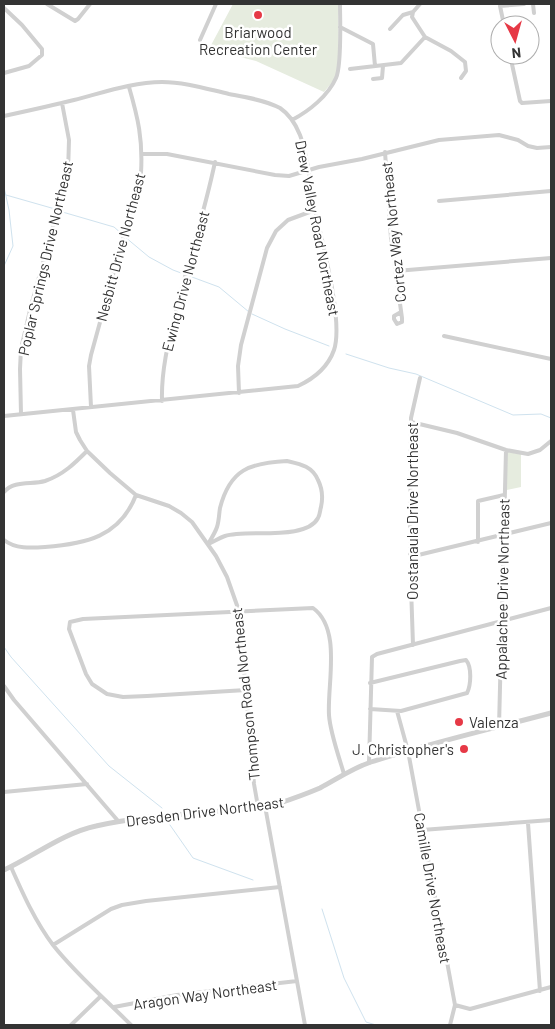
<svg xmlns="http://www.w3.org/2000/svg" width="555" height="1029" font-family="Barlow,sans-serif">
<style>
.green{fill:#e6ecdf}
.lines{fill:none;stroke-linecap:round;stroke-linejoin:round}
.stream{stroke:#cfe2ee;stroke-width:1}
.minor{stroke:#d0d0d0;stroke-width:4}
.tertiary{stroke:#d0d0d0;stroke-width:5}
.poi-dot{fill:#e63946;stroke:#fff;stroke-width:2}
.labels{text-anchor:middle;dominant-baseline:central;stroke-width:5;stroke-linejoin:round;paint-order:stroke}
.poi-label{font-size:15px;fill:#333;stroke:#fff}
.street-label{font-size:15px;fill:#333;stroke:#fff}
</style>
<rect width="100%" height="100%" fill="#fff"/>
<path class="green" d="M233,4H338L339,74L324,92L256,61L209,49Z
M507,452L521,454V487L507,490Z"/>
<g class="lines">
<path class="stream" d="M4,187L9,210L13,246L4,266
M6,195L55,209
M59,211L114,227L122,234
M125,237L149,257L173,270L219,287L249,312
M252,314L285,329L329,346
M346,354L389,368L416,374L513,415L541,414L551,418
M4,647L11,657L109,766L162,808
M170,825L193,858L253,880
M322,909L344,978L366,1022L376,1025"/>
<path class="minor" d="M47,4L75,21L78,19L90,4
M420,4L413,12L412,17L425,37L451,51L465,62L466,71L461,78
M533,4L534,13
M500,6L524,4
M500,6L504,25
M4,8L22,25L42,49V55L29,66L4,73
M340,27L373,44L375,66
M390,29L403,15L413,12
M200,40L216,4
M510,55L520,101L522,103L551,101
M350,69L401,63L425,37
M373,79L382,78L383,66
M4,116C27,111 50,106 74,100C102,93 133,82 162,82C185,82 207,89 229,94C245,97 265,100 280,108C289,114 296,125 300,135C308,156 310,182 314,205C321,238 344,321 334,350C328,367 313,379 298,386L4,416
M292,120C309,111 328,96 336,78C342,65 340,20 340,4
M385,152L391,238L402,318V322L397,324L394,319V316L401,312
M142,154H167L275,175L289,176L319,167L362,159L439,140L499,135L518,140L528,146L537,148L551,147
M439,201L551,191
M396,271L551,258
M444,336L551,359
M239,393L238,366L241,345L267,248L276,231L288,220L315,210
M162,401C161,367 170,336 178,303C190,256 205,210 215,162
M91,407L89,366L91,355L141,173C143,139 138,118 129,87
M73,410L76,432L80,440L87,451L110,473L136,495L169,506L181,513L192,522L216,556L227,577L239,611L254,784L257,801L265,806L305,1025
M21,414L20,369L21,349L31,306L68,173L69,140L62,103
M411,422L457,433L506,450L528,454L540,450L551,441
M287,461C300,464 312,466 318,480C322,488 323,498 321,507C320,510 320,515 318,518C306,541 247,529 225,536C219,538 213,542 208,544C211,539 215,533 217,527C219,521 219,514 220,508C230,469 250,463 287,461Z
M4,492C14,480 32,485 45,481C63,475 75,463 87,451
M4,540C15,549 31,548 45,547C85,544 120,537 136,495
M478,542V501L504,495
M410,557L551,523
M413,645L410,557L411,418L420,378
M370,683L460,661L466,660C472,667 471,685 467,693L401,711L370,709
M4,686L14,700L119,822
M246,690L147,696L123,697L107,694L92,684L86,674L69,629L70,622L83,619L313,608C342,629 327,684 329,715C330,732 339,757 344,774
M397,711L408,751L455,1005L450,1025
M499,727L506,450
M369,763L372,657L377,654L551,608
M4,792L87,784
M528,823L540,991
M422,830L551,820
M11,867C23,894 35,921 53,945C75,973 106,1000 131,1025
M53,945L111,909L122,905L146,901L280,887
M455,1005L470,1009L551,987
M114,1007L177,995L297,981
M71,1025L101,996"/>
<path class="tertiary" d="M4,870C34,856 63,833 96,826C155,812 217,815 277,804C292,799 306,794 320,788C337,779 353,768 371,762C430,743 491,729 551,713"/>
</g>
<g class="poi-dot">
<circle cx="258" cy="15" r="5"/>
<circle cx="459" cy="722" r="5"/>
<circle cx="464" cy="749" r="5"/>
</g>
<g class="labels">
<g class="poi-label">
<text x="258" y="32">Briarwood<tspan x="258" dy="17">Recreation Center</tspan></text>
<text x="469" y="722" text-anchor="start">Valenza</text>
<text x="454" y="749" text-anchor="end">J. Christopher's</text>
</g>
<g class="street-label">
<text transform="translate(318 228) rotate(79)">Drew Valley Road Northeast</text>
<text transform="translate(393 232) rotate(-96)">Cortez Way Northeast</text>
<text transform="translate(120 247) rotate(-75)">Nesbitt Drive Northeast</text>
<text transform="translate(45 258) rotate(-77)">Poplar Springs Drive Northeast</text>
<text transform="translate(185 281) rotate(-75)">Ewing Drive Northeast</text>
<text transform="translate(412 511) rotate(-90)">Oostanaula Drive Northeast</text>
<text transform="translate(502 589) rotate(-89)">Appalachee Drive Northeast</text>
<text transform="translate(245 694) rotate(-96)">Thompson Road Northeast</text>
<text transform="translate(205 811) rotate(-7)">Dresden Drive Northeast</text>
<text transform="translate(433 888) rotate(80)">Camille Drive Northeast</text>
<text transform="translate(205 994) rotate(-8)">Aragon Way Northeast</text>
</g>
</g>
<rect width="555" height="1029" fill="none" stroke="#333333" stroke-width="10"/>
<g transform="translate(515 40) rotate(174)"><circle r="24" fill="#ffffff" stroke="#adadad"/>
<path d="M0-4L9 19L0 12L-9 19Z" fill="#e63946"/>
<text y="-8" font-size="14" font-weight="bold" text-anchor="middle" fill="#333333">N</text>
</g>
</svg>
